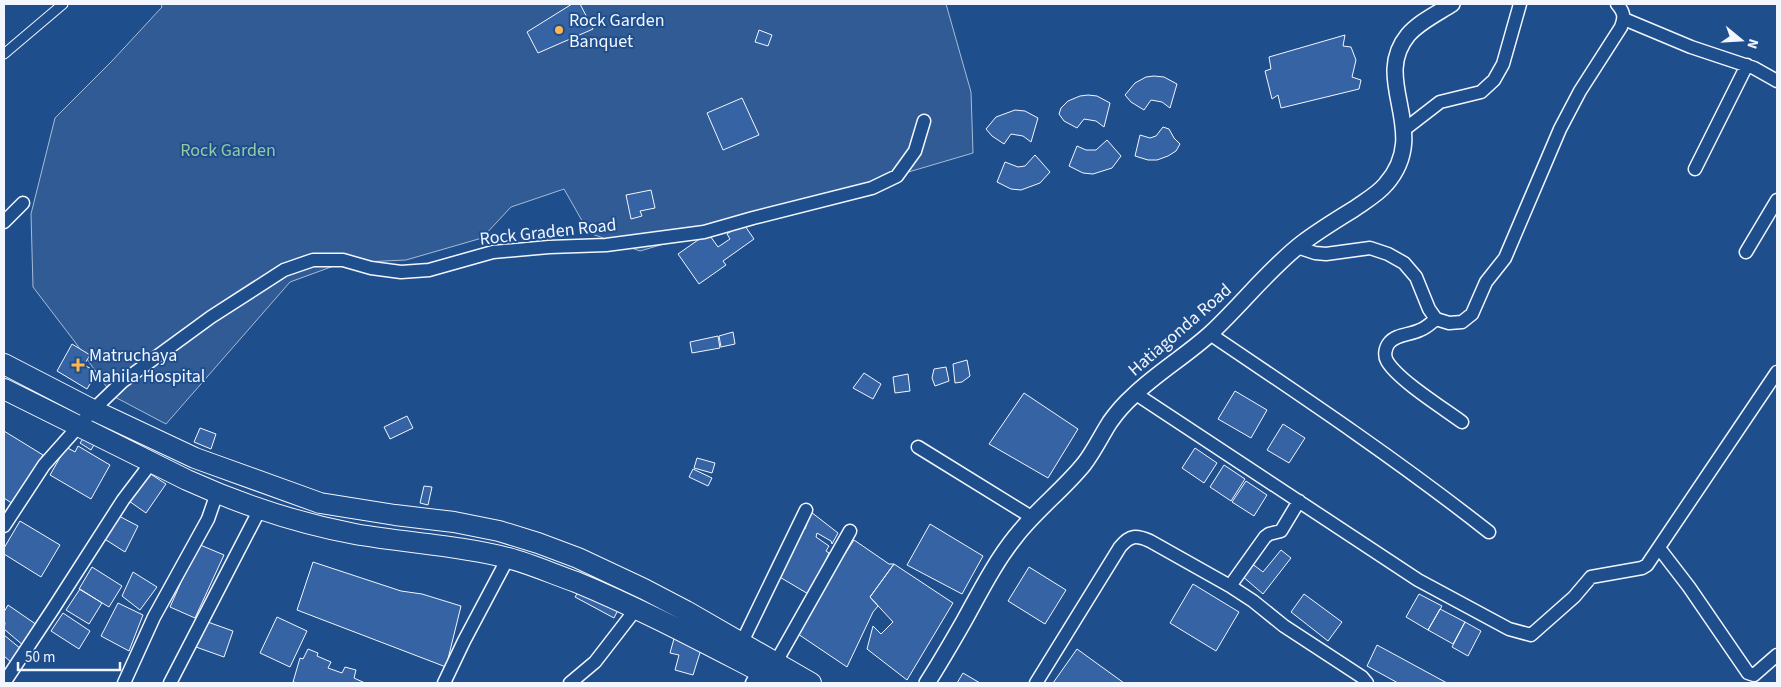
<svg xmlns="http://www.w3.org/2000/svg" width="1781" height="687" font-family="'Source Sans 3',sans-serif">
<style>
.built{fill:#305b95;stroke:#a8bbd7}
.building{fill:#3563a3;stroke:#f2f6ff}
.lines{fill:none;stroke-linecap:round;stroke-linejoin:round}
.pedestrian-casing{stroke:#f2f6ff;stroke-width:11}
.minor-casing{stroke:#f2f6ff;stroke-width:15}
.tertiary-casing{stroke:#f2f6ff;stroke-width:18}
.primary-casing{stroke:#f2f6ff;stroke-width:22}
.pedestrian{stroke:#1f4e8c;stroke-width:9}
.minor{stroke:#1f4e8c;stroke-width:12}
.tertiary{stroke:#1f4e8c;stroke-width:15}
.primary{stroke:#1f4e8c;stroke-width:20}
.poi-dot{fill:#ffb74d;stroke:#1f4e8c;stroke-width:2}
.labels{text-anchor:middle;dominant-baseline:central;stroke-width:4;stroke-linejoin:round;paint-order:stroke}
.poi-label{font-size:18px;fill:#f2f6ff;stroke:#1f4e8c;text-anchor:start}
.park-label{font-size:18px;fill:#97c8a6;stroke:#1f4e8c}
.street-label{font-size:18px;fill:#f2f6ff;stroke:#1f4e8c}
</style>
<rect width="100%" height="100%" fill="#1f4e8c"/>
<path class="built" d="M161,4H946L971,92L973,153L640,251L589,233L564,189L511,207L482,238L406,260L342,263L290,282L166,424L113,396L75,342L33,287L31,214L55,118L112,61L162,7Z"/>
<path class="building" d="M572,4H580L593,29L538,53L527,32Z
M759,30L772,35L768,46L755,42Z
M1345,35L1343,46L1351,47L1356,60L1352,77L1361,80L1359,89L1281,108L1278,95L1272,99L1265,71L1271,69L1269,57Z
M1154,76L1164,77L1177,84L1170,108L1162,102L1151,100L1144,110L1131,102L1125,95L1135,83L1146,77Z
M1088,95L1097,96L1110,103L1104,127L1096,121L1084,119L1077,128L1064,121L1059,114L1061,108L1068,101L1080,96Z
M742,98L759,135L723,150L707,113Z
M1015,110L1025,111L1038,118L1031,142L1023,136L1011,134L1004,144L992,136L986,129L996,117Z
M1163,127L1169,129L1174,138L1180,144L1176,151L1168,156L1157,160H1148L1135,156L1140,135L1150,138L1156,136Z
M1107,140L1121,156L1112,168L1093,174L1083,173L1069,166L1077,146L1086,150H1096Z
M1035,155L1050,172L1040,183L1021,190L1011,189L997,182L1005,162L1018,167L1025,166Z
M651,190L655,208L640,211L642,216L631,219L626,195Z
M743,223L754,239L723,261L726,265L699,284L678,254L708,233L718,247L730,239L727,234Z
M733,332L735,344L721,347L719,336Z
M718,336L720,348L692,353L690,342Z
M72,344L90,355L84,365L97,372L87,389L57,371Z
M967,360L970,376L962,382L955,383L953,364Z
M946,367L949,381L935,386L932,378L934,369Z
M864,373L881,384L873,399L853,388Z
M908,374L910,391L895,393L893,377Z
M1235,391L1267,410L1251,438L1218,419Z
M1024,393L1078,429L1048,478L989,444Z
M407,416L413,428L390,439L384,427Z
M1283,424L1305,438L1289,463L1267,450Z
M200,428L216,434L211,449L194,442Z
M4,431L43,455L13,504L4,498Z
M85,436L95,443L91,450L80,443Z
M78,446L110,465L91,499L50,475L66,447L75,452Z
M1195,448L1217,463L1204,483L1182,468Z
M697,458L715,463L712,473L694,468Z
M1224,465L1245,479L1231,501L1210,487Z
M693,469L712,478L708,486L689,477Z
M149,473L166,484L146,513L129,501Z
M1246,481L1267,495L1254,516L1232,502Z
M424,486L432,487L428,505L420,503Z
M811,512L838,533L832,544L831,541L817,533L816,537L829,546L826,551L829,553L810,595L778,576L802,528L805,529Z
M117,515L138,526L125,552L103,538Z
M20,521L60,545L41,577L4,554V548Z
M930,524L983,556L962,594L907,565Z
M854,540L889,564H894L870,597L878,606L873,612L847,667L798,634L828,580Z
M198,544L224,555L195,618L170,607Z
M1281,550L1291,558L1263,594L1241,575L1251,563L1263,572Z
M313,562L401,591L422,594L461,606L446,667L297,610Z
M894,564L953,603L907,680L867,649L873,626L881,634L893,622L870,597Z
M92,567L122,586L109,607L79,589Z
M1029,567L1066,590L1045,624L1008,601Z
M133,572L157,587L140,610L122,596Z
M1193,584L1239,612L1216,651L1170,623Z
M80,589L102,603L89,624L66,610Z
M580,589L621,604L614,618L575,597Z
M1304,594L1342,622L1328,641L1291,612Z
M1419,594L1442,606L1428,630L1406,617Z
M118,603L143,615L129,651L101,636Z
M8,605L37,625L24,646L4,629L5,623L4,621V612Z
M1440,609L1465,622L1453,644L1428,630Z
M63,613L90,631L79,649L51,631Z
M277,617L307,631L290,667L260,653Z
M205,621L233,631L224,657L196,647Z
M1465,622L1481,631L1468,656L1452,647Z
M4,635L21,649L11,662L4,656Z
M675,635L703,643L693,675L675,670L679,655L670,653Z
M1377,645L1447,683H1398L1367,666Z
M308,649L318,653L317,656L331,662L328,668L342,673L345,667L356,670L354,678L365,683H299L293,682L300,658L303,659Z
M1077,649L1124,683H1053Z
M963,673L980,683H957Z"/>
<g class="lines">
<defs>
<path id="pedestrian" d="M4,54L63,4"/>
<path id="minor" d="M1624,19L1691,47L1754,68L1777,81
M1405,129L1440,102L1481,92L1494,80L1503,64L1520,4
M1695,169L1747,65
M4,222L23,203
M1297,247L1315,253L1326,254L1370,248L1388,254L1404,263L1416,277L1429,309L1436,319L1449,323L1462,322L1472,314L1486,282L1505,258L1560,129L1580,91L1621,27C1625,17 1624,12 1617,4
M1746,252L1777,200
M1436,319C1431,323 1426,328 1420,330C1410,335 1396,334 1389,343C1385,348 1384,356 1387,361C1398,380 1443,408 1462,422
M1210,334C1305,398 1399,461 1489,532
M1136,394L1418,580L1509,629L1531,635L1574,597L1591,577L1642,568L1647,565L1777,372
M918,447L1033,518
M4,526L44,465L93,410L122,382L211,317L284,270L313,260H343L371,268L401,272L429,270L493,252L549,247L606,245L704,232L753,218L872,188L897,176L915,151L924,121
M1659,548L1689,587L1748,673L1754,675L1777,655
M1230,586L1265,537L1269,534L1281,531L1299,501
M742,642L806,510
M776,662L850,531
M4,683L53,609L123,500L151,463
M124,683L154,617L208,519L217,493
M170,683L260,509
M444,683L464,641L508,558
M570,683L595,662L636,609
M752,683L762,665
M1036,683L1120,547C1130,535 1136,535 1150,541L1230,586L1253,601L1284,626L1362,677L1367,683"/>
<path id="tertiary" d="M927,683C940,663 952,642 964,621C980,592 995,562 1016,536C1036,510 1063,490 1084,464C1094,451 1101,436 1110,422C1117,412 1125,403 1134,395C1158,372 1187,355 1211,333C1242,304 1268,270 1301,244C1318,231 1336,220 1354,209C1365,201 1378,194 1386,184C1432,131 1370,81 1408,35C1419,22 1438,13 1452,4"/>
<path id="primary" d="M4,364L93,410L195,458L320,503L395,515L454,522L499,531L538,543L578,558L644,589L686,611L811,683
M4,389L187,480C240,504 297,523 355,534C406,543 458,545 508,558C531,564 553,574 576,582C639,608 699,640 759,671L779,683"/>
</defs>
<use href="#pedestrian" class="pedestrian-casing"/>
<use href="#minor" class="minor-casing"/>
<use href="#tertiary" class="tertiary-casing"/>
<use href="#primary" class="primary-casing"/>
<use href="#pedestrian" class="pedestrian"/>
<use href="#minor" class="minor"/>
<use href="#tertiary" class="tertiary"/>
<use href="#primary" class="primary"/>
</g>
<g class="poi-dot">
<circle cx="559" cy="30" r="5"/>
<path d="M75.5 357.5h5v5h5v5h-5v5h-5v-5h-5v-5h5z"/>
</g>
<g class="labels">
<g class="poi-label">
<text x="569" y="20">Rock Garden<tspan x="569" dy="21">Banquet</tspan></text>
<text x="89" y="355">Matruchaya<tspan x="89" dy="21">Mahila Hospital</tspan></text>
</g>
<g class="park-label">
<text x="228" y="150">Rock Garden</text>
</g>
<g class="street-label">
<text transform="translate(548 232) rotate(-6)">Rock Graden Road</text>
<text transform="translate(1180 330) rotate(-41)">Hatiagonda Road</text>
</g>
</g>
<rect width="1781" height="687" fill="none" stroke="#f2f6ff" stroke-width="10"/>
<g transform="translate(1741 40) rotate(108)" stroke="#1f4e8c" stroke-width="4" paint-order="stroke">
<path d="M0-4L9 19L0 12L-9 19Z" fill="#f2f6ff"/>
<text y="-8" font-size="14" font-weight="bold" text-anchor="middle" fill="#f2f6ff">N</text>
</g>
<path d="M18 662v8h102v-8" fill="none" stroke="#f2f6ff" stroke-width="2.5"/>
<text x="25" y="662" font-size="15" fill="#f2f6ff" stroke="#1f4e8c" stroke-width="4" paint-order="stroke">50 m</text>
</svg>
